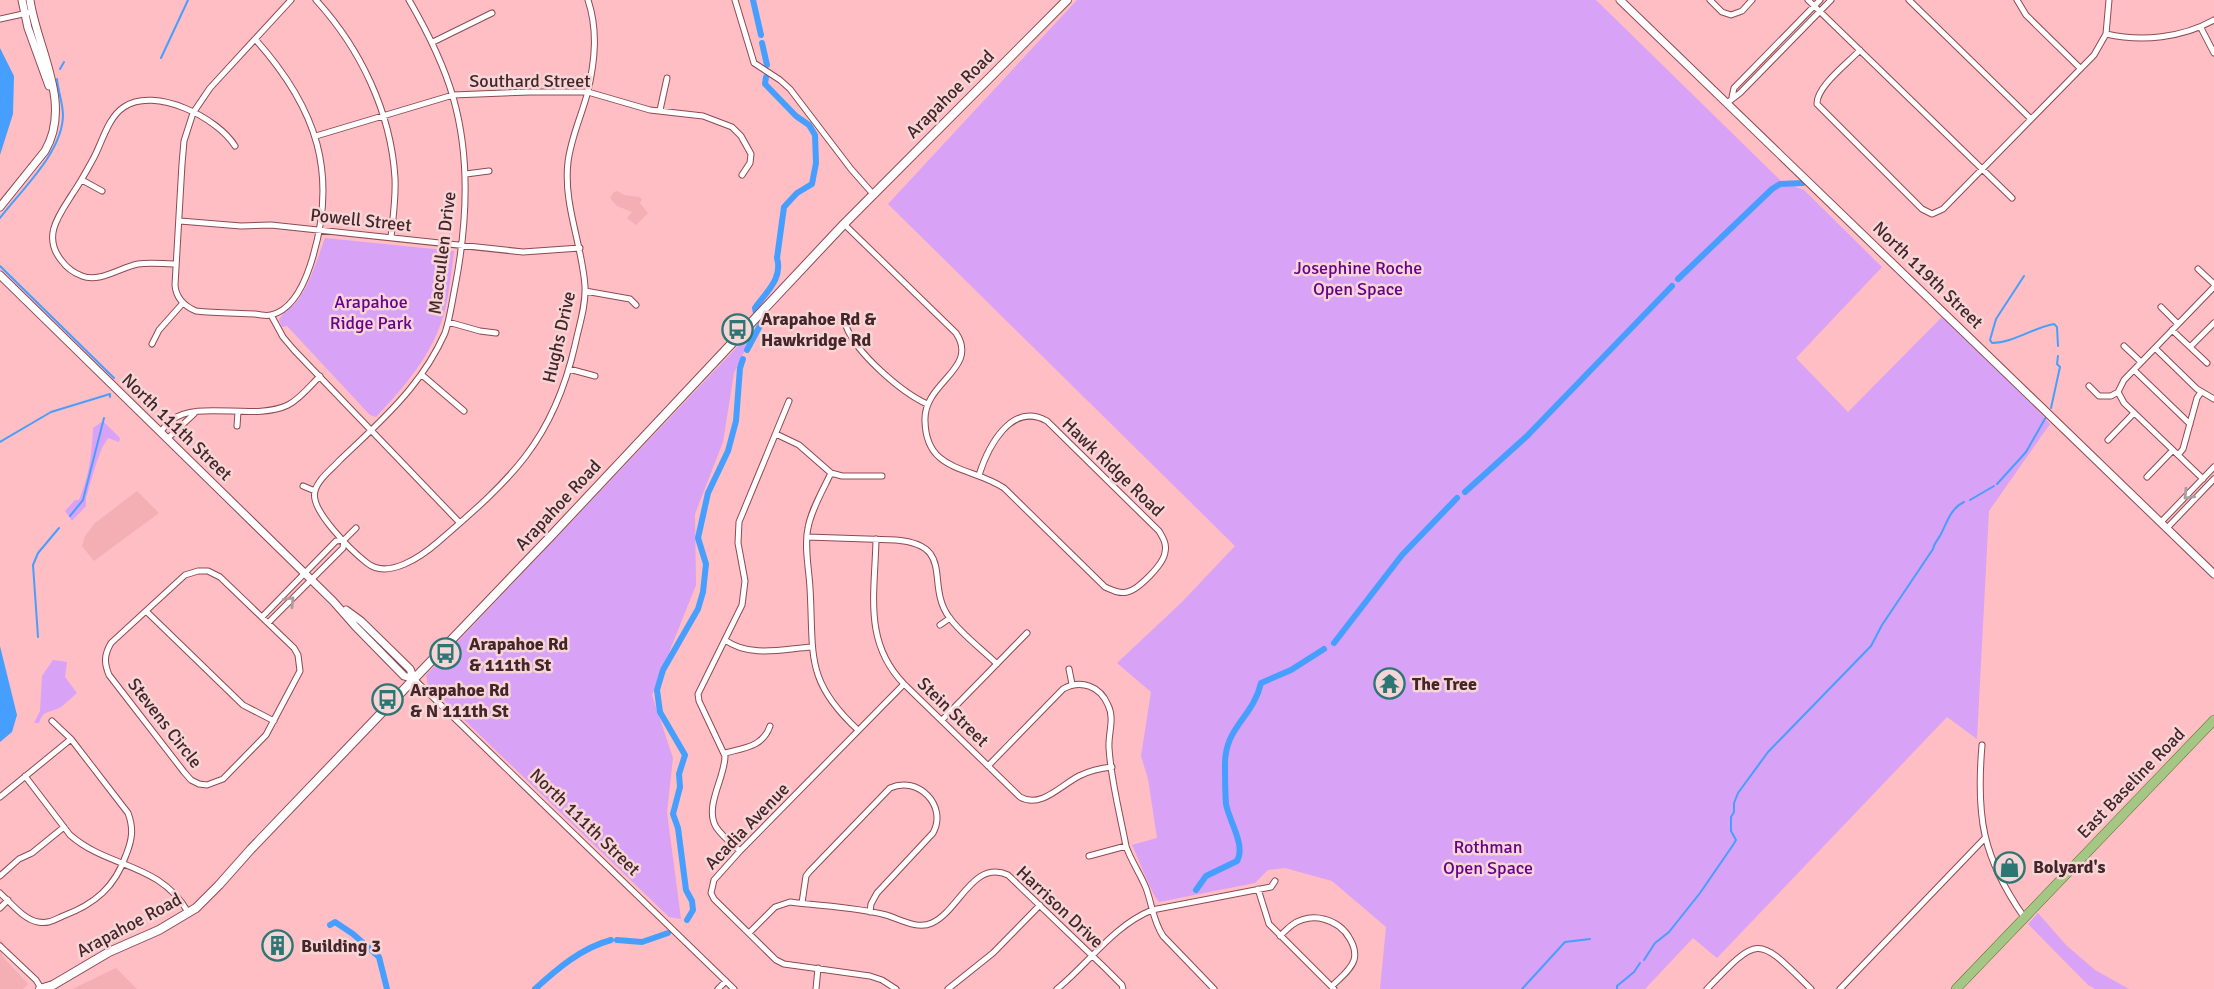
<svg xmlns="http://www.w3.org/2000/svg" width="2214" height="989" font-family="Signika,sans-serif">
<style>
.built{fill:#f4afb5}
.green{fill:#d8a2f7}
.water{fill:#469fff}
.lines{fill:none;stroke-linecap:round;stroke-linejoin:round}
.stream{stroke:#469fff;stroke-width:2}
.canal{stroke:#469fff;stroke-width:6}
.minor-casing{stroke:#8e4a52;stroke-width:7}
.tertiary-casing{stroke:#8e4a52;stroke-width:9}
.secondary-casing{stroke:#8e4a52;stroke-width:10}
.primary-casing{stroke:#5c762f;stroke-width:10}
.minor{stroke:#fff;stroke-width:5}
.tertiary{stroke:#fff;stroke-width:7}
.secondary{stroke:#fff;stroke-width:8}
.primary{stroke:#a5c785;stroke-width:9}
.oneway{stroke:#ab9d9e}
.labels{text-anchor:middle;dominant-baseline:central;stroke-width:5;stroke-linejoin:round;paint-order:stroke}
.street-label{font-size:18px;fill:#442528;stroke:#f6d5d7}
.park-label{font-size:18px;fill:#68028d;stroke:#f6d5d7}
.poi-label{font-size:18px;font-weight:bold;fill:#442528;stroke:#f6d5d7;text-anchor:start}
</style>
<rect width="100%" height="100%" fill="#febec3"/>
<path class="built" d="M617,191L624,195L639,197L642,199L640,203L648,213L636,225L627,218L632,212L617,206L610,198L614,192Z
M137,491L159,513L94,561L82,546L85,536L95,523Z
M0,939L4,943L2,956L28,984L23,989H0Z
M116,968L137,989H72Z"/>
<path class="green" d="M1077,0H1596L1781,181L1804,190L1882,267L1796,358L1848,412L1942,317L2023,394L2050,424L1989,511L1977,739L1947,717L1717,958L1693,938L1645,989H1380L1386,927L1332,881L1285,868L1268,870L1255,883L1159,902C1152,895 1138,857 1132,845L1157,838L1148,779L1141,756L1151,692L1117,663L1182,602L1235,546L888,204Z
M325,238L454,251C452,268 450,285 447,301C438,348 408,383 376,417L370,415L287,326L282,327L279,320C283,311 293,308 298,300C311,282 317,259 325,238Z
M756,327L734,373L723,442L695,514L696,585L652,695L673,758L667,812L681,919L669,917L428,685L426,675Z
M103,421L120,438L119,442L108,438L102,448L96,464L86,498V506L72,521L65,511L75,500H79C89,476 92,454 93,428Z
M53,660L67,662L65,677L77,693C71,698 64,706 57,709C47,713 43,711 39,723H34L40,711L42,676Z
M2038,913L2066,945L2095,970L2129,989H2095L2088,985L2028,924Z"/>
<path class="water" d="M0,48L14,76L13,114L0,155Z
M0,646L17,715L12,732L0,742Z"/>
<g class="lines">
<path class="stream" d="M161,58L188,0
M60,69L64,62
M0,218C21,190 62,153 63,116C63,103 58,91 57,79
M0,266L114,378
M2024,276L1996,319L1990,340L1992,343C2013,343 2032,328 2054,324L2057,327L2058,346
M2051,408L2060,367L2057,364L2058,356
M0,442L51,412L110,394V397
M1997,484L2026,452L2046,417
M1970,500L1994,486
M70,516L83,500L104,418
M38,637L33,565L38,553L59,528
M1644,960L1655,943L1669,932L1700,893L1733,845L1736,840L1731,831V817L1734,812V803L1738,793L1768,752L1871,646L1882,625L1933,549C1934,543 1938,540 1941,534C1947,522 1951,508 1964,502
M1522,989L1565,942L1590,939
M1617,989V986L1634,972L1640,963"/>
<path class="canal" d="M753,0L761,35
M762,43L767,65
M1678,279L1772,189L1780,184L1803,183
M756,313L755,308C766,292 783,279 777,258L784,207L797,193L812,184L816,163L815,135L809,125L796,116L765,84L766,77
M747,350L764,318
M1465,492L1527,436L1672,286
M1334,643L1402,555L1457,498
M1196,890L1206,876L1237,861C1246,845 1229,821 1226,804C1225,792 1225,779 1225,766C1224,727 1253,718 1261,683L1291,670L1324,649
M687,920L693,910L692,901L686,890L678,828L673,814L680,787L679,774L685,755L660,712L657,690L663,670L698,609L703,592L706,564L698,538L708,493L728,451L736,421L740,368L743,359
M330,925L335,922L353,934L379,957L387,989
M617,940L642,942L668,933
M535,989C557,969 581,948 611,940"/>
<defs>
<path id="minor" d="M316,0C360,48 391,112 395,178C396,198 393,217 391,237
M409,0C427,31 443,62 453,97C471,159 467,225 455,287C452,302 450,318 445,333C436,353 424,372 410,389C389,415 364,437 340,460C332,469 318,479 315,491C309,510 353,552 367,563C388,580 422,556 438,542C510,480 553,442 575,345C579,326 586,306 585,286C582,244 563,204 568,162C571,137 582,115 588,91C595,60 598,30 588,0
M735,0L754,63L780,80L790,89L851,169L873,194
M1710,0L1722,12L1731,15L1742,11L1752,0
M1808,0L2012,198
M1909,0L2031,119
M2017,0L2026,15L2080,68
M0,19L32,12
M2201,28L2214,53
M2106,34C2142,42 2182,38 2214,20
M255,39C317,108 340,175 310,266C304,284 292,310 271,315C267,316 260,315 255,314C236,313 216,313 196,311C184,306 176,298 175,285L182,164L184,141L193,113L210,88L291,0
M433,42L492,13
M1860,50C1848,63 1816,87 1817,104L1922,209L1932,214L1943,209L2094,55L2106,34L2109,0
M1732,97L1734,88L1820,0
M1727,103L1740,93L1831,0
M660,110L667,78
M316,136L453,95L530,92H588L650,110L703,116L732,127L741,136L751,154L750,163L742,175
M466,174L489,171
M82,180L102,191
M180,221L241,226L271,225L523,252L580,248
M844,224L956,333C980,369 923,382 925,421C926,473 971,466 1004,488L1105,587C1112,590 1119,594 1127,592C1138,590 1164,564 1165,552C1167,544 1163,538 1159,531L1047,421C1011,401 988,447 979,475
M176,264C164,264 150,262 138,264C121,267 100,283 82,276C74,273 66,267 61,260C42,236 59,215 73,193C80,183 86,172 92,161C102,144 107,118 124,107C155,86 218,118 235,146
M2198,269L2214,284
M585,291L630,299L636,305
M2161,307L2178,324
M271,315L283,337L294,350L460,523
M448,322L480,331L496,333
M846,326C856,353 901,392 927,404
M2172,330L2207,363
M152,344L159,330L183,303
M2124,346L2141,362
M2190,347L2214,323
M2155,348L2197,389L2214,399
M569,369L595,376
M2134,370L2190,424
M422,375L464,411
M2089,386L2099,396H2111L2118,392
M2118,392L2124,380L2214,287
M2118,392L2124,403L2203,479
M237,426L238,412
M160,432C164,428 167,423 172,420C198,400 255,421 288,405C300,399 310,386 320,376
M776,434L799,445L831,473L842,476H882
M167,439L194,414
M2108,440L2134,413
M2178,455L2183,449L2197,398L2201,392
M831,473C823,490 811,510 808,528C804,546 809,569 810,588C814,654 804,680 858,730
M2147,477L2173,450
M303,486L315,491
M2161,522L2214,467
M2167,528L2214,479
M807,537L896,540C956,545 925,584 949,617C961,634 983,650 997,664
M876,539C875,593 863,642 904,684L1020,797C1041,809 1061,785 1079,776C1089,771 1101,768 1112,767
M198,571H208L220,577L294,648L298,655L300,671L266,735L223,779L207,785L199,784L191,780L184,772L109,675C104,663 104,655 111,643L185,575Z
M146,611L243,705L274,721
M262,617L336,541L344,540L356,528
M268,623L343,548L344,540
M940,625L950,618
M725,640C750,658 783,649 811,647
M1069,669L1072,684
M414,679L734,989
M942,720L1027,633
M1982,745C1976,816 1982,857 2024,917
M725,753C744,748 763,747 770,726
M988,766L1063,689C1081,679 1100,686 1108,705C1115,719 1108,733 1109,748C1111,781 1120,814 1126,846C1131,861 1140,873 1146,888C1152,904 1153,921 1163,936L1214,989
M25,776L70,835C109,869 159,862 188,912
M0,797L71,739
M740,851C732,844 722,836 716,827C704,806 725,778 725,756L699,701L698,694L742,605L745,581L738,543L739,522L789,401
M1089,856L1126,846
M0,876L19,859L32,853L64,827
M1258,889L1269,924L1334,989
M0,893C11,903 23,919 38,922C48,924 54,920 63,916C95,904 115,887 126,855C132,840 134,829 128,813L71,739L52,721
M802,903L806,876L809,872L890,788C918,775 948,806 933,833L877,893L871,904L870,912
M0,908L8,900
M749,933L775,907L790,902C820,906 856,907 886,915C900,919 917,930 932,923C959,911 973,859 1008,875L1105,968L1122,985L1123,989
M1280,936C1284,932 1288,928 1292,925C1312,911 1339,919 1350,939C1354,946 1356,953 1354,960C1351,970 1339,979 1332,986
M0,946L36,980L41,988
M718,989L726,981
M816,989L818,968
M896,989L882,980L870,976L784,964L776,960L714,899L711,893L714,880L740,851L904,684
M948,989L993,953L1040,905
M1057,989C1089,963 1113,926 1152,910L1271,887L1275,881
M1707,989C1760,934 1757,936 1811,989
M1840,989L1985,838"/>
<path id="tertiary" d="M22,0L28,28L49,86
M1620,0L2214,574
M0,207L45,151C73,103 37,49 30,0
M0,275L333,601L355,626L404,676L414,679
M346,610L361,621L410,669L414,679"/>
<path id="secondary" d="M40,989L53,985L109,952L159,930L196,908L219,885L251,849L550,537L844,224L1067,0"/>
<path id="primary" d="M1956,989L2214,720"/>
</defs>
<use href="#minor" class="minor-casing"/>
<use href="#tertiary" class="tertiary-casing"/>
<use href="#secondary" class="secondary-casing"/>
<use href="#primary" class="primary-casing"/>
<use href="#minor" class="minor"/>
<use href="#tertiary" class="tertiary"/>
<use href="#secondary" class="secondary"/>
<use href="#primary" class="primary"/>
</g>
<defs><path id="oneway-chevron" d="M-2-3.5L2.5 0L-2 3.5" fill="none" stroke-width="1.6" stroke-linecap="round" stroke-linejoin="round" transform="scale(1.75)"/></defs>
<g class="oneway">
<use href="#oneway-chevron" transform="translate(2188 495) rotate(134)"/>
<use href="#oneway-chevron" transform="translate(290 601) rotate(-46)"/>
</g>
<defs>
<symbol id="bus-ring" viewBox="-11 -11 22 22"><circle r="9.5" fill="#f6d5d7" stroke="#2c7674" stroke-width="1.5"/><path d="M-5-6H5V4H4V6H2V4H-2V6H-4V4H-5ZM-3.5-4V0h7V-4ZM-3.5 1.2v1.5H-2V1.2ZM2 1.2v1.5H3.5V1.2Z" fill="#2c7674"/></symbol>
<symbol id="temple-ring" viewBox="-11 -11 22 22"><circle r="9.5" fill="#f6d5d7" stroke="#2c7674" stroke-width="1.5"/><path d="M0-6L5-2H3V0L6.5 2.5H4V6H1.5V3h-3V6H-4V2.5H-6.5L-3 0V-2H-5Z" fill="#2c7674"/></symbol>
<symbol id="shop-ring" viewBox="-11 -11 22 22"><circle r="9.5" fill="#f6d5d7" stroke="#2c7674" stroke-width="1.5"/><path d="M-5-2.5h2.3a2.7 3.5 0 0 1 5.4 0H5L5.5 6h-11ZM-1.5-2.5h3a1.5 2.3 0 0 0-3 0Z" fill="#2c7674"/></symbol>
<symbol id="building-ring" viewBox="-11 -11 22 22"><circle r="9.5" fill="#f6d5d7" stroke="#2c7674" stroke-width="1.5"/><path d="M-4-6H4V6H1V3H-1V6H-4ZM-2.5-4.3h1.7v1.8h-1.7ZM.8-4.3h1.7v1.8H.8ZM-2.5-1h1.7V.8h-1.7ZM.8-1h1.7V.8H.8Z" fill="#2c7674"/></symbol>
</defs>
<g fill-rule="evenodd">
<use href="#bus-ring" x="720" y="312" width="35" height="35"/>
<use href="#bus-ring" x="428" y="636" width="35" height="35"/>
<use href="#temple-ring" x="1372" y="666" width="35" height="35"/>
<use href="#bus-ring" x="370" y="682" width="35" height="35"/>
<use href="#shop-ring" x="1992" y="850" width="35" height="35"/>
<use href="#building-ring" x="260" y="928" width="35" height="35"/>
</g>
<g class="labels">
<g class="street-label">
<text x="530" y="81">Southard Street</text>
<text transform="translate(950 94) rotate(-45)">Arapahoe Road</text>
<text transform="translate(361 220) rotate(6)">Powell Street</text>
<text transform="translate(442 253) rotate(-83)">Maccullen Drive</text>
<text transform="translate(1928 275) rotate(44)">North 119th Street</text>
<text transform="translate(559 337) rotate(-77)">Hughs Drive</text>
<text transform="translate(177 427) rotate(44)">North 111th Street</text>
<text transform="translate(1113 467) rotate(44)">Hawk Ridge Road</text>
<text transform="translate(558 505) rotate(-47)">Arapahoe Road</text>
<text transform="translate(953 712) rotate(44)">Stein Street</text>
<text transform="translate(165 723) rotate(52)">Stevens Circle</text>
<text transform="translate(2131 783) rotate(-46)">East Baseline Road</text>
<text transform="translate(585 822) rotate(44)">North 111th Street</text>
<text transform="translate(747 826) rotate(-46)">Acadia Avenue</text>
<text transform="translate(1060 907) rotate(43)">Harrison Drive</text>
<text transform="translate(129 925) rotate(-28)">Arapahoe Road</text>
</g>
<g class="park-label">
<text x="1358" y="268">Josephine Roche<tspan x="1358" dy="21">Open Space</tspan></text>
<text x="371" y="302">Arapahoe<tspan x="371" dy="21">Ridge Park</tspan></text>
<text x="1488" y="847">Rothman<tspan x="1488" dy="21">Open Space</tspan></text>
</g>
<g class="poi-label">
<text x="761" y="319">Arapahoe Rd &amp;<tspan x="761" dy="21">Hawkridge Rd</tspan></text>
<text x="469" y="644">Arapahoe Rd<tspan x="469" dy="21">&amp; 111th St</tspan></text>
<text x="1412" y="684">The Tree</text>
<text x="410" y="690">Arapahoe Rd<tspan x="410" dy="21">&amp; N 111th St</tspan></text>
<text x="2033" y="867">Bolyard's</text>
<text x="301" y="946">Building 3</text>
</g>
</g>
</svg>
